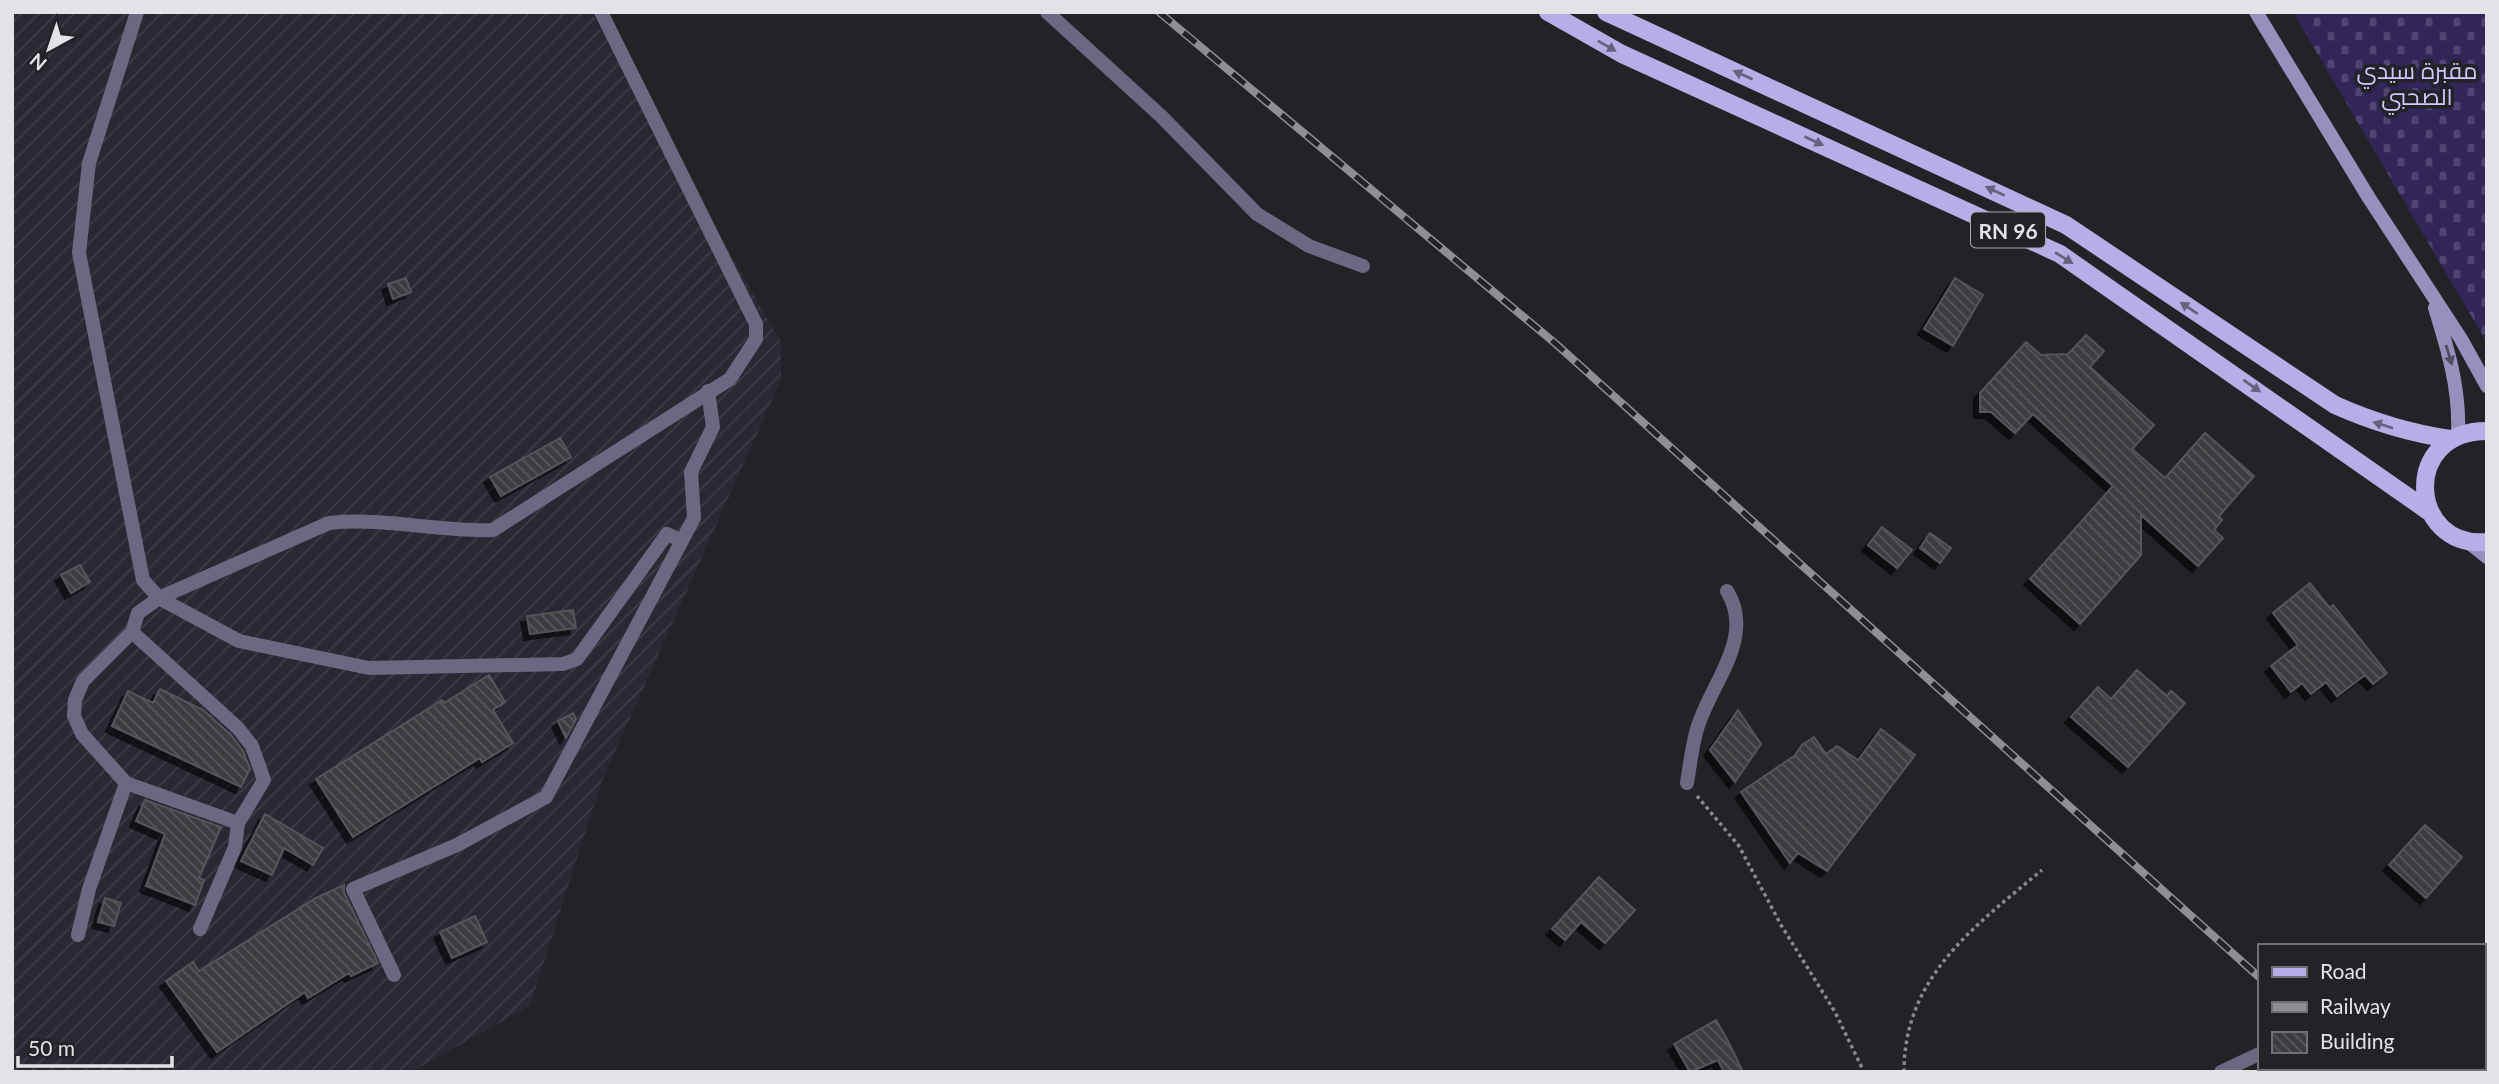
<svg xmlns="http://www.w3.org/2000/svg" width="2499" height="1084" font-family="Lato,Cairo,sans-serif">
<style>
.industrial{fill:url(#industrial-furrows)}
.cemetery{fill:url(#cemetery-stones)}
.building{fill:url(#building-back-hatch);stroke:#55545a;stroke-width:2;filter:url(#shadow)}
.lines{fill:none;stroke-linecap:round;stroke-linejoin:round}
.path{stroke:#8a898e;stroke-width:3.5;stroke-dasharray:3.5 3.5;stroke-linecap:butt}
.street{stroke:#6c6884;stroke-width:14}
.secondary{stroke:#978fbc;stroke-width:14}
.primary{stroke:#b8ade7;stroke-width:18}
.rail-casing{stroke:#8f8e92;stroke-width:8}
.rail{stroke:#232227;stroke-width:5;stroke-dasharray:16;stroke-linecap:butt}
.oneway{fill:#66617d}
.oneway2{fill:#514e63}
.labels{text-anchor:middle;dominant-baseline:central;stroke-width:7;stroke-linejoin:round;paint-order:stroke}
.shield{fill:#232227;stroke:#a9a8ad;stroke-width:2}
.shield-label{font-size:21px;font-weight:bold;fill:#e3e2e6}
.park-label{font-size:23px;fill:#d1c7ff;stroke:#232227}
</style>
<defs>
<pattern id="industrial-furrows" width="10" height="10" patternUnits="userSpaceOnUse" patternTransform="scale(1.75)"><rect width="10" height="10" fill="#2a2833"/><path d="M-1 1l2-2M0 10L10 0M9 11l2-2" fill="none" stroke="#3e3d47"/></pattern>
<pattern id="cemetery-stones" width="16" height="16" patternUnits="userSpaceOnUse" patternTransform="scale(1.75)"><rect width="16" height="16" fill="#322558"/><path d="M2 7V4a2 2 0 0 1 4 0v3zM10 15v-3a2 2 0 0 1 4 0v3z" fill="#504470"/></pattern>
<pattern id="building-back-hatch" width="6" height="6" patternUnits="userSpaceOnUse" patternTransform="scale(1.75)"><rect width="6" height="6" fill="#3d3c41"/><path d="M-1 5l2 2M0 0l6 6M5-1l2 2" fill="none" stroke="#59585c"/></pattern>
<filter id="shadow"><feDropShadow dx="-6" dy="6" stdDeviation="0" flood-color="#0009"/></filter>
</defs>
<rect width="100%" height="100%" fill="#232227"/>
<path class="industrial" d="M12,12H591L781,342V380L601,783L530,1006L411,1072H12Z"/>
<path class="cemetery" d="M2293,12H2487V343Z"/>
<path class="building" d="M406,278L411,292L393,299L388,284Z
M1955,278L1983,295L1953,346L1924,329Z
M2086,335L2104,351L2090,367L2154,425L2132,449L2165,478L2205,433L2254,476L2219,516L2222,520L2214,530L2223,538L2198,566L2141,515V555L2080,624L2030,579L2113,486L2033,414L2015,433L1991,412H1980V393L2026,342L2041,355L2068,354Z
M560,438L571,457L501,496L490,477Z
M1882,527L1912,550L1897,568L1868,545Z
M1930,533L1951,548L1940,563L1920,548Z
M80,565L90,582L71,593L61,575Z
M2310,583L2330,608L2333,605L2387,673L2373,684L2365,675L2337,696L2326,682L2311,694L2302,683L2291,692L2271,666L2298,645L2273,613Z
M573,610L576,628L530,634L527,616Z
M2137,670L2167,696L2171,691L2185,703L2128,767L2071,717L2098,687L2111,699Z
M489,675L505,702L493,710L513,743L482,762L480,758L353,837L316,779L442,700L444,703Z
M160,689L203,710L231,735L243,751L250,769L241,787L112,726L128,691L153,703Z
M1738,710L1761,744L1735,782L1710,750Z
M573,713L576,719L566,738L558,721Z
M1881,729L1915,755L1827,871L1798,853L1790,863L1741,792L1794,756L1802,745L1814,737L1826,754L1837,746L1858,760Z
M145,800L221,827L199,878L204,880L195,905L146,886L165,834L136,821Z
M265,814L323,848L313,865L284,848L272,875L241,861Z
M2425,825L2462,857L2426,898L2389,865Z
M1599,877L1635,910L1605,943L1581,922L1565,940L1552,929Z
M344,885V893L378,963L351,976L349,973L308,998L305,992L217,1052L166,981L193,962L199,971L316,898Z
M105,898L121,903L114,926L98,922Z
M475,916L487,942L452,958L440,932Z
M1716,1020L1728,1041L1743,1072H1724L1718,1060L1690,1072L1674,1044Z"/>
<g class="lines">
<path class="path" d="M1697,796L1739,846L1781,925L1835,1012L1864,1072
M1904,1072C1904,976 1975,926 2042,870"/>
<path class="street" d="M137,12L89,163L79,253L143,580L159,598L239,641L369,668L563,664L577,659L667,534L682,541
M1047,12L1162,117L1257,214L1309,246L1363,266
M132,632L238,728L252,746L264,780L238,823L235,847L200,929
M1687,783C1690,765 1692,746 1697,729C1710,684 1756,638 1727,591
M238,823L126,783L82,734L74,716L75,700L83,681L132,632L138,613L159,598L329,523C384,517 438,532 493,530L730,379L756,339V324L601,12
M78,935L89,889L126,783
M394,975L353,889L457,845L546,797L694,518L691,472L713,427L708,391
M2221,1072L2259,1054"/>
<path class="secondary" d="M2256,12L2369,198L2461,339L2487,386
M2435,308C2448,350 2460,389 2458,434
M2467,541L2487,557"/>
<path class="primary" d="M1548,12L1622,54L2060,254L2431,513
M1606,12L2066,225L2335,405C2373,422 2409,433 2450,439
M2487,431C2400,431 2409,549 2487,542"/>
<defs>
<path id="rail" d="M1159,12L1556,344L2259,977
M2362,1068L2366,1072"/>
</defs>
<use href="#rail" class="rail-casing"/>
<use href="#rail" class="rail"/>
</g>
<defs><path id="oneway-solid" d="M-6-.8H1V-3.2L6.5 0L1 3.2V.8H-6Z" transform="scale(1.75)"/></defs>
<g class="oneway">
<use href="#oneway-solid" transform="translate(1607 46) rotate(30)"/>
<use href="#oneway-solid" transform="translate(1743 75) rotate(-156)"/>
<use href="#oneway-solid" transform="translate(1814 141) rotate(25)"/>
<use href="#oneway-solid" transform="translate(1995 191) rotate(-155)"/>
<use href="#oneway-solid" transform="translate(2064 258) rotate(32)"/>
<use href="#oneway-solid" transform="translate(2189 308) rotate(-146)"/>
<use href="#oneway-solid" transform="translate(2252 386) rotate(35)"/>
<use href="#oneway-solid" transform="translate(2383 425) rotate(-163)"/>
</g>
<use class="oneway2" href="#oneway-solid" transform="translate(2449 355) rotate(73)"/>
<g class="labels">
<rect class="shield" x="1971" y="212.5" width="74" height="35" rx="5"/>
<g class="shield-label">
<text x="2008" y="230">RN 96</text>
</g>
<g class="park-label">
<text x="2417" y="70">مقبرة سيدي<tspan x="2417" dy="26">الصحبي</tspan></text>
</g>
</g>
<rect width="2499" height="1084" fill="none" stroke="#e3e2e6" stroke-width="28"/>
<rect x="2258" y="944" width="228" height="126" fill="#232227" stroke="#706f73" stroke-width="2"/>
<rect x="2272" y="967" width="35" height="10" fill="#b8ade7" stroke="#706f73" stroke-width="2"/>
<text x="2320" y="979" font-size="21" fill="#e3e2e6">Road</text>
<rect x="2272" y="1002" width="35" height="10" fill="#8f8e92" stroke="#706f73" stroke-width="2"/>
<text x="2320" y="1014" font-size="21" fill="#e3e2e6">Railway</text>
<rect x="2272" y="1032" width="35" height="21" fill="url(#building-back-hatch)" stroke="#706f73" stroke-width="2"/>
<text x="2320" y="1049" font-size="21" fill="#e3e2e6">Building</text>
<g transform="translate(49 49) rotate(220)" stroke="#232227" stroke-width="5" paint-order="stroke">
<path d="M0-5L12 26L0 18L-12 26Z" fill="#e3e2e6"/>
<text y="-10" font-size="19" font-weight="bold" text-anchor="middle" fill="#e3e2e6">N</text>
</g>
<path d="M18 1056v10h154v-10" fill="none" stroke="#e3e2e6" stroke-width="3.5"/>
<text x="28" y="1056" font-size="21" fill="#e3e2e6" stroke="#232227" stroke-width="5" paint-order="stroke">50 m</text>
</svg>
